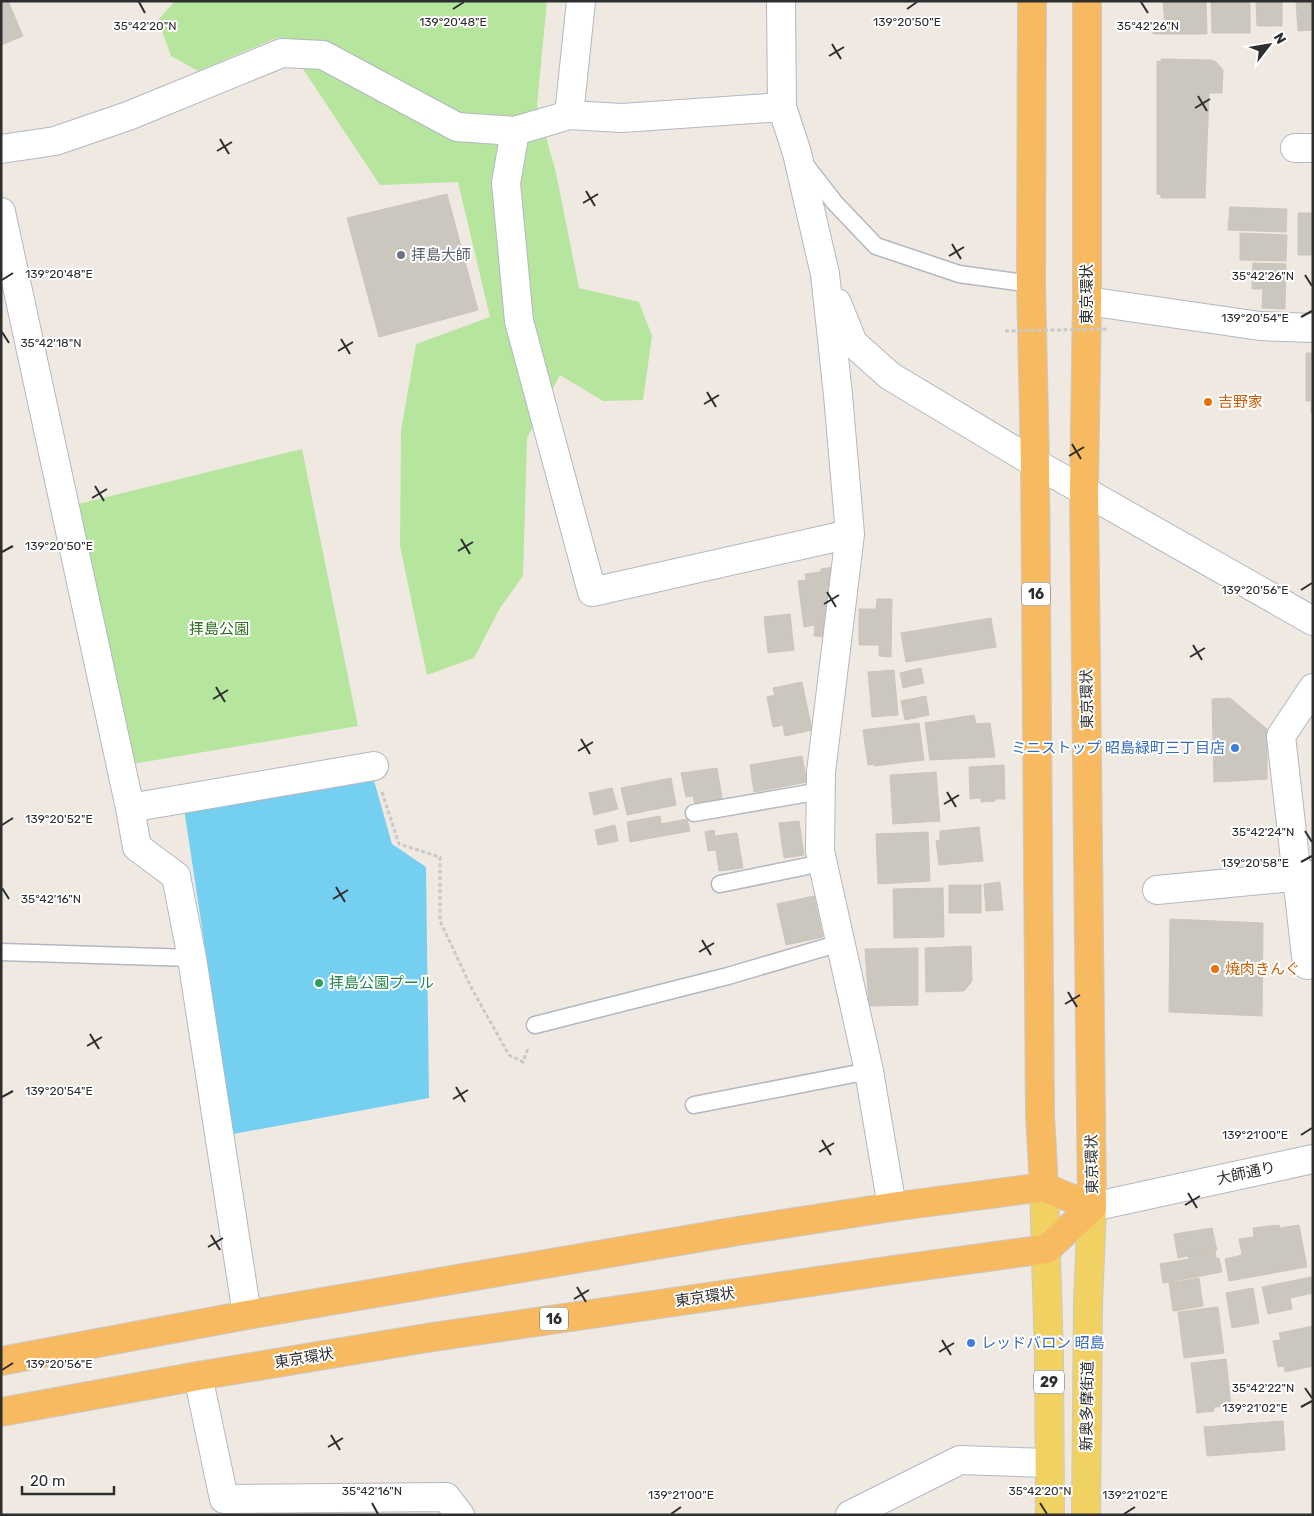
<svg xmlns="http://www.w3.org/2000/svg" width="1314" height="1516" font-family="Rubik,'Noto Sans JP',sans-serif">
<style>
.green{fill:#b6e59e}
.water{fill:#75cff0}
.building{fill:#cbc7bf;stroke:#cbc5ba}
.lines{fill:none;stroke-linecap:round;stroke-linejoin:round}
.service-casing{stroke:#b4b7c1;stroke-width:19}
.minor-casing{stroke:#b4b7c1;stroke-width:30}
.tertiary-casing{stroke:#b4b7c1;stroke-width:30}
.primary-casing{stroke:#c9c9c9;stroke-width:30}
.trunk-casing{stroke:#c9c9c9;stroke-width:30}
.path{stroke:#c9c9c9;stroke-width:3;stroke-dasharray:4 2.5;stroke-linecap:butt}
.service{stroke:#fff;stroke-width:16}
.minor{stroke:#fff;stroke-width:28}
.tertiary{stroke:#fff;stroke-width:28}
.primary{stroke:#f2d163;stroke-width:28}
.trunk{stroke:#f8ba60;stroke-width:28}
.path-bridge{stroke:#c9c9c9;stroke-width:3;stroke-dasharray:4 2.5;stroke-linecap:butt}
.ticks{fill:none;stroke:#2e2e2e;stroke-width:2}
.worship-dot{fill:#6b7280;stroke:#fff;stroke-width:2}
.food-dot{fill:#e8710a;stroke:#fff;stroke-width:2}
.shop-dot{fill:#3f7fe0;stroke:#fff;stroke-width:2}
.leisure-dot{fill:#2e9e5b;stroke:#fff;stroke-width:2}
.labels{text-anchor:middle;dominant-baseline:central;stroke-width:4;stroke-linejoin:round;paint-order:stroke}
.shield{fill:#fff;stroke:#6d6d6d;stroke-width:1}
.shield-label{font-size:14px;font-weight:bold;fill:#2e2e2e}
.worship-label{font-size:15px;fill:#5b616d;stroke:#fff;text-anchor:start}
.street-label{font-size:15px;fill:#2e2e2e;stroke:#fff}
.food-label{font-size:15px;fill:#c56008;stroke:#fff;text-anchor:start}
.park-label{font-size:15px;fill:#2c6e1b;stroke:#fff}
.shop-label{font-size:15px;fill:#366cbe;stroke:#fff;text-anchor:end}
.leisure-label{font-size:15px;fill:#27864d;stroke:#fff;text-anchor:start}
.ticks-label{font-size:12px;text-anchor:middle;fill:#2e2e2e;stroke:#fff;stroke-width:4;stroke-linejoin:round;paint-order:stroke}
</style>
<rect width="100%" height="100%" fill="#efe9e1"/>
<path class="green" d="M175,1H547L537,105L556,173L579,288L639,302L652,336L643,400L603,401L560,375L527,438L523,576L500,608L474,658L427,675L400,546L401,431L416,344L490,317L458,182L380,185L303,69L279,37L198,71L171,56L158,20Z
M302,449L358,726L126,765L74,505Z"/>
<path class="water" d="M371,770L392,844L426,867L429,1098L233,1134L182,795Z"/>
<path class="building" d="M1,1H8L23,36L1,45Z
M1163,1H1206L1207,34H1153V27H1165Z
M1211,1H1250V33H1212Z
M1256,1H1282V26H1257Z
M1296,1H1313V30L1298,31Z
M1161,59L1211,60L1216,62L1223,70L1222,93H1209L1205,198H1161V195L1157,194V61L1161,62Z
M447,194L478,310L379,337L347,218Z
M1230,207L1287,209L1286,232L1228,230Z
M1298,213H1313V255H1298Z
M1240,233L1287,235L1286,261L1240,260Z
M1253,263L1286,264L1285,309L1262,308L1263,289H1252Z
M1306,353H1313V413H1311V401H1306Z
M834,567L832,616L825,617L826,624H821L829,625L828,637L814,636L815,625L804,627L798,581L806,580L805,574L821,572V569Z
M877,599H892L891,657L879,656V645H859V609H876Z
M790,614L794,650L768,653L764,617Z
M991,618L996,647L906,662L901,633Z
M921,668L924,683L903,688L900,673Z
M894,670L898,715L872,717L868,672Z
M802,682L812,730L785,736L783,725L773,727L767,697L775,695L773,688Z
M926,696L929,715L905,720L901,701Z
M1230,698L1267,729V779L1214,782L1212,699Z
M974,715L976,724L990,723L995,757L930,760L925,723Z
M919,723L924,760L874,766V764L868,765L863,730Z
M802,756L807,782L754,792L750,765Z
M1004,765L1005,799H995V801L981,802V798L970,799L969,767Z
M717,768L723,804L696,809L693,796L686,797L681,773Z
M936,772L940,821L893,824L890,775Z
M671,778L676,805L627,815L621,788Z
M612,788L618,809L594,815L589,793Z
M660,816L661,824L687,819L690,831L630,842L627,822Z
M799,821L804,855L784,858L779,823Z
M615,825L618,841L598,845L595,830Z
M979,827L983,861L939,865L936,841L940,840V831Z
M714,830L715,836L737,833L743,868L719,871L716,850L708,851L705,832Z
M928,832L930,881L878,884L876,834Z
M1000,882L1003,910L986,911L984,884Z
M949,885H981V913H949Z
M943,888L944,937L894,938L893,889Z
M814,896L823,937L786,945L777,904Z
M1170,919L1263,923L1262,1016L1169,1012Z
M971,946L972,981L964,991L926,992L925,948Z
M918,948V1005L869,1006L865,949Z
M1279,1225L1280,1228L1299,1225L1307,1267L1229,1281L1225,1259L1242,1255L1239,1239L1254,1237L1253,1228Z
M1212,1228L1217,1250L1178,1258L1174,1234Z
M1215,1251L1216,1258H1219L1222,1272L1163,1283L1160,1264L1189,1259L1188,1256Z
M1311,1277L1313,1293L1290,1298L1292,1309L1268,1314L1262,1287Z
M1199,1278L1203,1306L1173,1311L1169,1283Z
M1253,1288L1259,1323L1232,1328L1226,1293Z
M1218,1307L1224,1353L1184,1358L1178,1312Z
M1313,1326V1366L1285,1372L1284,1366L1278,1367L1273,1341L1281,1340L1279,1333Z
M1226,1359L1231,1406L1214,1407V1411L1197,1413L1191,1363Z
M1283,1421L1285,1450L1207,1456L1204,1427Z"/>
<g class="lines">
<defs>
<path id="service" d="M804,163L835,203L876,246L959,274L1031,284
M694,813L821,791
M720,884L822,863
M1,952L192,958
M535,1025L728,976L840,943
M694,1105L869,1071"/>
<path id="minor" d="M781,1L782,107L797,153L825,274L838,395L850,534L821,772L820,851L869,1071L892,1207
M569,115L581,1
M515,131L506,183L519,321L592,592L850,534
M1295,148H1313
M1,149L55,141L128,116L282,53L323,55L457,127L515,131L569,115L622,118L782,107
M1,212L130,808L137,847L176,876L192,958L247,1315
M1087,301L1260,326L1313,328
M837,303L853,343L890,376L1035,463L1313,621
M130,808L374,766
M1157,890L1313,875
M1307,965L1281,736L1313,688
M198,1376L224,1499L446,1497L460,1515
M850,1515L960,1460L1049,1463"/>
<path id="tertiary" d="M1092,1207L1313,1159"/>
<path id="primary" d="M1044,1187L1049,1356L1050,1515
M1086,1515L1088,1304L1092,1207"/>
<path id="trunk" d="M1032,1L1031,284L1035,463L1040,1114L1044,1187
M1044,1187L1092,1207
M1,1361L247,1315L738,1231L892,1207L1044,1187
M1,1412L198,1376L433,1337L893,1270L1047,1249L1092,1207L1084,490L1087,301V1"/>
</defs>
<use href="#service" class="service-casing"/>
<use href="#minor" class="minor-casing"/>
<use href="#tertiary" class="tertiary-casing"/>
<use href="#primary" class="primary-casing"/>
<use href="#trunk" class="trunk-casing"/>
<path class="path" d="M382,792L399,844L440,857V921L472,989L509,1055L523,1062L528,1048"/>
<use href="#service" class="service"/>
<use href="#minor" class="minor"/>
<use href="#tertiary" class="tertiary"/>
<use href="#primary" class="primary"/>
<use href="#trunk" class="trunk"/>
<path class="path-bridge" d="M1005,331L1108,329"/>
</g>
<path class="ticks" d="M139,2L145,13M1141,2L1148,13M453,9L464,2M907,9L917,2M832,44L841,59M829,56L844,47M1198,96L1207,111M1195,108L1210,99M220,139L229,154M217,151L232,142M586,191L595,206M583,203L598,194M952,244L961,259M949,256L964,247M1305,275L1312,286M2,280L13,273M1301,317L1312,311M2,332L9,343M341,339L350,354M338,351L353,342M707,392L716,407M704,404L719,395M1072,444L1081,459M1069,456L1084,447M95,486L104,501M92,498L107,489M461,539L470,554M458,551L473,542M2,552L13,546M1301,590L1312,583M827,592L836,607M824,604L839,595M1193,645L1202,660M1190,657L1205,648M216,687L225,702M213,699L228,690M581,739L590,754M578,751L593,742M947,792L956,807M944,804L959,795M2,825L13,818M1305,831L1312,842M1301,862L1312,856M336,887L345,902M2,888L9,899M333,899L348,890M702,940L711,955M699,952L714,943M1068,992L1077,1007M1065,1004L1080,995M90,1034L99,1049M87,1046L102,1037M456,1087L465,1102M2,1097L13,1091M453,1099L468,1090M1301,1135L1312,1128M822,1140L831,1155M819,1152L834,1143M1188,1193L1197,1208M1185,1205L1200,1196M211,1235L220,1250M208,1247L223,1238M577,1287L586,1302M574,1299L589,1290M942,1340L951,1355M939,1352L954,1343M2,1370L13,1363M1305,1388L1312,1398M1301,1407L1312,1401M331,1435L340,1450M328,1447L343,1438M372,1503L378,1514M1040,1503L1047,1514M671,1514L681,1507M1124,1514L1135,1507"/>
<circle class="worship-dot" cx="401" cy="255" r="5"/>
<g class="food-dot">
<circle cx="1208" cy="402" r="5"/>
<circle cx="1215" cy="969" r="5"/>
</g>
<g class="shop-dot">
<circle cx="1235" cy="748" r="5"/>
<circle cx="971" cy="1343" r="5"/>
</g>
<circle class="leisure-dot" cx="319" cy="983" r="5"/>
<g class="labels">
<g class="shield">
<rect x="1022" y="582.5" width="28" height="23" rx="4"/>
<rect x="540" y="1307.5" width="28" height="23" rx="4"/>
<rect x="1034" y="1370.5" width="30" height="23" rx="4"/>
</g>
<g class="shield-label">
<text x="1036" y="594">16</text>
<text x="554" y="1319">16</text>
<text x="1049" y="1382">29</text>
</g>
<g class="worship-label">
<text x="411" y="255">拝島大師</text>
</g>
<g class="street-label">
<text transform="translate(1087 294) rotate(-90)">東京環状</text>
<text transform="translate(1087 699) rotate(-91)">東京環状</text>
<text transform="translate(1092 1164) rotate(-91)">東京環状</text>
<text transform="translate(1246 1173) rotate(-12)">大師通り</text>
<text transform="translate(705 1297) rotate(-8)">東京環状</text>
<text transform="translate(304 1358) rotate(-9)">東京環状</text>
<text transform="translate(1087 1406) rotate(-89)">新奥多摩街道</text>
</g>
<g class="food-label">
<text x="1218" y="402">吉野家</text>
<text x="1225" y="969">焼肉きんぐ</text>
</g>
<g class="park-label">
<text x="219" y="629">拝島公園</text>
</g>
<g class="shop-label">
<text x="1225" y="748">ミニストップ 昭島緑町三丁目店</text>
<text x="981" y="1343" text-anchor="start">レッドバロン 昭島</text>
</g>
<g class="leisure-label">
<text x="329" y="983">拝島公園プール</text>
</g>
</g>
<g class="ticks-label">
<text x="453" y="26">139°20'48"E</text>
<text x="907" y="26">139°20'50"E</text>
<text x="1148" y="30">35°42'26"N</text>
<text x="145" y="30">35°42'20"N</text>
<text x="59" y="278">139°20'48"E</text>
<text x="1263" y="280">35°42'26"N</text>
<text x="1255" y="322">139°20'54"E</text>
<text x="51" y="347">35°42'18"N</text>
<text x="59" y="550">139°20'50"E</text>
<text x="1255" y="594">139°20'56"E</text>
<text x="59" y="823">139°20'52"E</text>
<text x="1263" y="836">35°42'24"N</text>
<text x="1255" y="867">139°20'58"E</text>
<text x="51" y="903">35°42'16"N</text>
<text x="59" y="1095">139°20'54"E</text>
<text x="1255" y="1139">139°21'00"E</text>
<text x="59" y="1368">139°20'56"E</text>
<text x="1263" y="1392">35°42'22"N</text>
<text x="1255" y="1412">139°21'02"E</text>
<text x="372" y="1495">35°42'16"N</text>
<text x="1040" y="1495">35°42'20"N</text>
<text x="681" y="1499">139°21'00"E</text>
<text x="1135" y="1499">139°21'02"E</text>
</g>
<rect width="1314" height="1516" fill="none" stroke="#2e2e2e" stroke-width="5"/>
<g transform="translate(1269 45) rotate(59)" stroke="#ffffff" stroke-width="4" paint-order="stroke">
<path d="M0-4L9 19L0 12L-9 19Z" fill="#2e2e2e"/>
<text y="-8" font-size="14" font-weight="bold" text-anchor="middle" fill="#2e2e2e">N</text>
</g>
<path d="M22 1486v8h92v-8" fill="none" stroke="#2e2e2e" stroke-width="2.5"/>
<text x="30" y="1486" font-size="15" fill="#2e2e2e" stroke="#ffffff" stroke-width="4" paint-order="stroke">20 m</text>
</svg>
